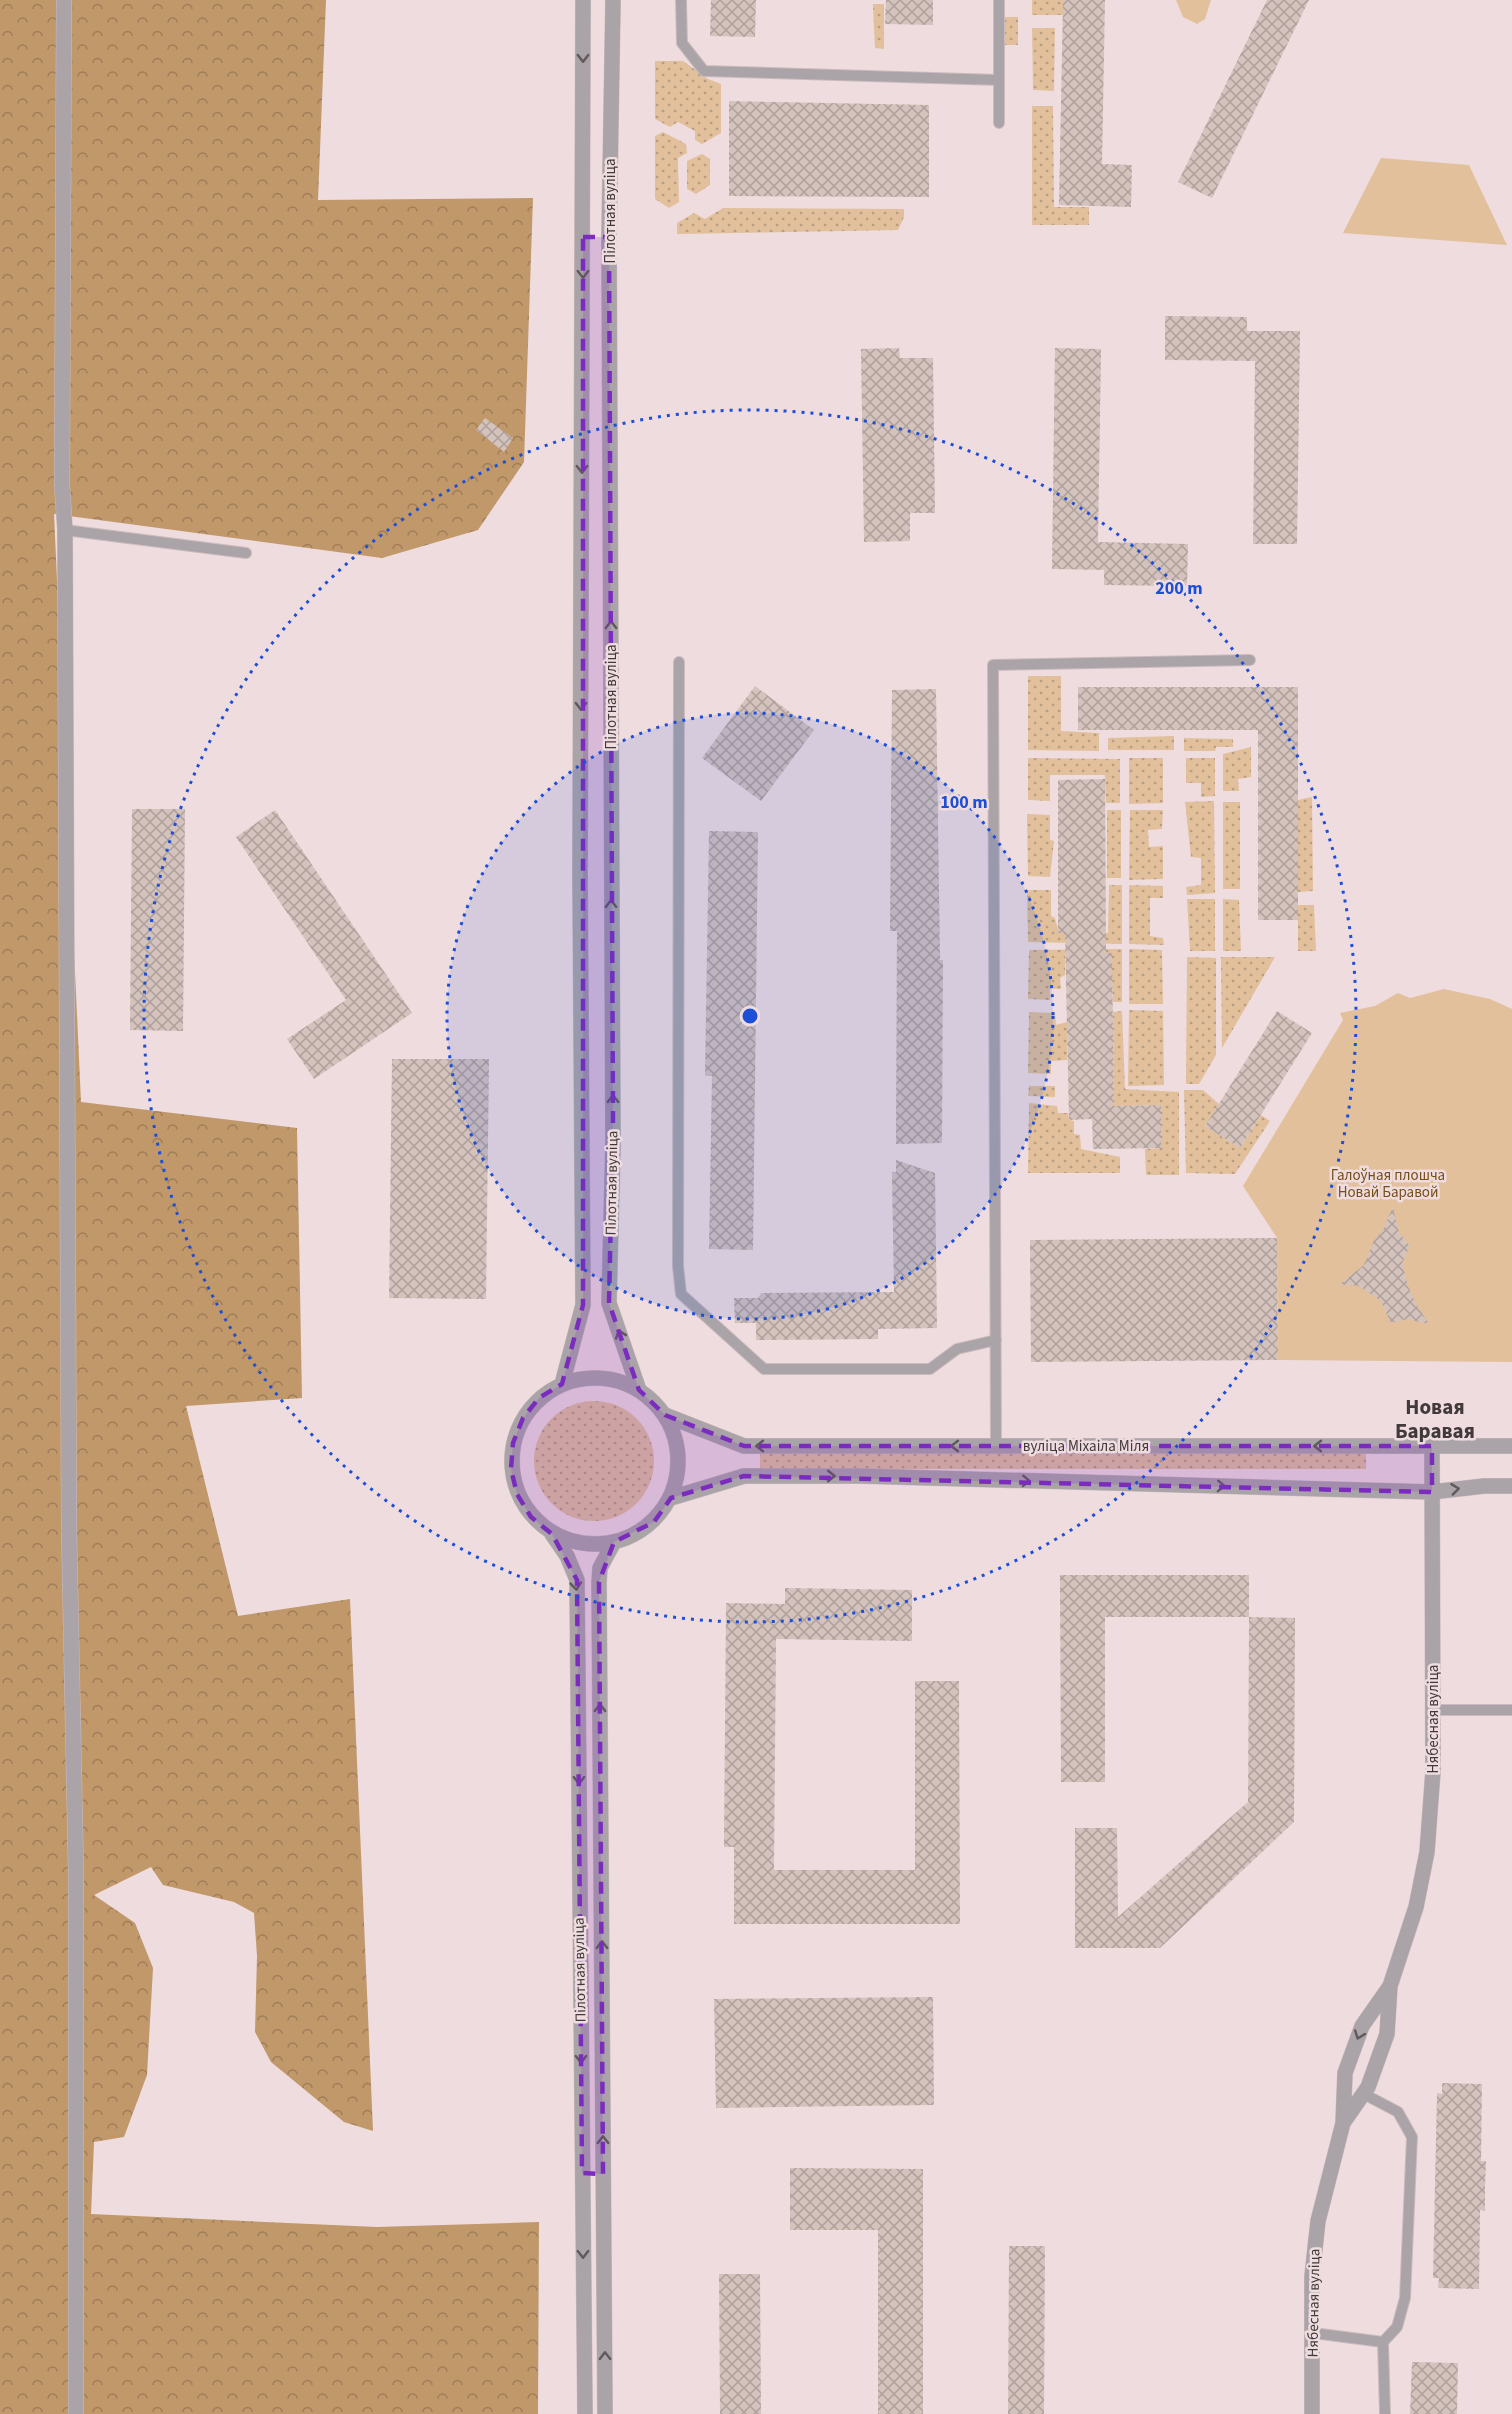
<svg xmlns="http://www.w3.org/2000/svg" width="1512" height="2414" font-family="'Source Sans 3',sans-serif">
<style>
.grass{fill:url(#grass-dots)}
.forest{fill:url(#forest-crowns)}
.green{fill:#e1c09b}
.building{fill:url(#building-cross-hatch)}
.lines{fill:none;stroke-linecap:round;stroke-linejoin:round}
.lane-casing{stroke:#ccbbbe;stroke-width:12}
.street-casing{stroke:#ccbbbe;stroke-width:16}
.lane{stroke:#aaa4a8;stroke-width:10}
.street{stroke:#aaa4a8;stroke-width:15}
.oneway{stroke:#60595c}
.marked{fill:#7b2cbf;fill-opacity:0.2;stroke:#7b2cbf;stroke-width:4.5;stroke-dasharray:12 8;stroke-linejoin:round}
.ring{fill:none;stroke:#1d4ed8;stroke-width:3;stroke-dasharray:3 6}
.labels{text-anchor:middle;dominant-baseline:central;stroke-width:5;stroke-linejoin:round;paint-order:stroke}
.street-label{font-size:15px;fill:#41393b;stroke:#efdcdf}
.park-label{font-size:15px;fill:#764e18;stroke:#efdcdf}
.district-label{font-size:21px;font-weight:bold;fill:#41393b;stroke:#efdcdf}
.centre{fill:#1d4ed8;stroke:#efdcdf;stroke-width:3}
.ring-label{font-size:18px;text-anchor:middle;font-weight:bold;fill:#1d4ed8;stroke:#efdcdf;stroke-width:5;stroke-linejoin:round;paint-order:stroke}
</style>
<defs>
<pattern id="grass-dots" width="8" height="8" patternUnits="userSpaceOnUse" patternTransform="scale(1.5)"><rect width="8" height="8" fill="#e1c09b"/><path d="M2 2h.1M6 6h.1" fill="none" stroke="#b89d80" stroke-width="1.8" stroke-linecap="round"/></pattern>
<pattern id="forest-crowns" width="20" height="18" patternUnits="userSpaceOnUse" patternTransform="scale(1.5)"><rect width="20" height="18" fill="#c0986a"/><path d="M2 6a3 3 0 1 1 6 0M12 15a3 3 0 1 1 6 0" fill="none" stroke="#9e7d58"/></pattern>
<pattern id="building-cross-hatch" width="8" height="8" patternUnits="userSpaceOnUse" patternTransform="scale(1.5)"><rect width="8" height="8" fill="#d4c3bd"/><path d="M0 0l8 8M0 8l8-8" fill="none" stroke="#ae9f9b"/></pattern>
</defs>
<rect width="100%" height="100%" fill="#efdcdf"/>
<path class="grass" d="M1032,0H1063V15H1032Z
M873,4H884V49L875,48Z
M1004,17H1018V45H1004Z
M1032,28H1055L1054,91L1033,90Z
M655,61H683L708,79L721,84V133L702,144L695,140V131L678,122L670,127L655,119Z
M1032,106H1053L1054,207H1089V225H1032Z
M663,132L686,144L687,153L678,158L679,202L669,208L655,199V136Z
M702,154L710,159V185L696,194L687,189V161Z
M723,208L904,209V217L898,230L677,234V223L694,213L705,219Z
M1028,676H1061V731L1099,733V751L1028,750Z
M1174,736V750H1108V738Z
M1184,738L1233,739V747H1216L1215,751H1184Z
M1251,747V777L1238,779L1239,791H1223V754Z
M1028,758L1120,759V803H1106L1105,775H1050V801L1028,800Z
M1129,758H1163V803L1129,804Z
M1186,758H1215V796L1201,797V783H1186Z
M1312,797L1313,891L1298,892V800Z
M1214,801L1215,893L1187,895L1186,887L1201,885V858L1191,857L1185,802Z
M1223,802H1240V889H1223Z
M1107,810H1121V878H1107Z
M1130,810H1163L1162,829L1148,830L1149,847L1163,846V879L1129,880Z
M1027,814L1050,815V840L1054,841L1050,877L1028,876Z
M1109,885H1122V944L1028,942L1027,890H1051V916L1055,918L1059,933H1108Z
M1129,885L1163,886V898H1150V936L1163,938L1164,945L1129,944Z
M1187,899H1215V951H1190Z
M1223,899L1239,900L1241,951H1223Z
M1298,905H1314L1316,951H1298Z
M1122,949V1002H1113L1111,953L1065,954V975L1060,978L1061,989H1050V1000L1028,999L1029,950Z
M1129,949L1162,950L1163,1004H1129Z
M1187,957L1216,958V1055L1199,1084H1186Z
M1221,957H1275L1222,1048Z
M1129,1010L1163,1011L1164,1085L1128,1086Z
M1122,1011L1125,1089L1179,1092V1175H1146L1145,1149L1161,1148V1105L1114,1106L1113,1012Z
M1029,1012L1055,1013L1056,1025L1067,1022V1060L1051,1061V1074L1028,1073Z
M1029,1086H1055V1097L1028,1096Z
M1184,1090H1203L1219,1104L1205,1126L1240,1148L1261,1115L1270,1121L1235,1174L1186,1173Z
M1029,1103L1057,1106L1058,1113H1068L1069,1120L1074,1121V1134L1080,1135L1081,1149L1120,1157V1173H1028Z
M534 1461a60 60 0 1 1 120 0a60 60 0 1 1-120 0Z
M760,1452H1366V1469H760Z"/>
<path class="forest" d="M0,0H326L318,200L533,198L524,462L478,530L382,558L54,514L81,1102L297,1128L302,1398L186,1406L238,1616L350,1599L373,2131L344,2122L271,2062L255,2032L257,1956L254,1913L234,1902L163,1885L151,1867L94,1895L135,1923L153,1968L147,2075L124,2137L94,2142L91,2214L377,2227L539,2222L538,2414H0Z"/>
<path class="green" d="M1176,0H1211L1205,19L1197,24L1183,17Z
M1381,158L1469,165L1507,245L1343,233Z
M1444,989L1490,999L1512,1009V1362L1278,1360L1277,1238L1243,1186L1343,1020L1340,1013L1375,1006L1398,993L1410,998Z"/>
<path class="building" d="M711,0H756L755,37L710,36Z
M886,0H933V25L885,24Z
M1063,0H1105L1102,164L1132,165L1131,207L1059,205Z
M1267,0H1309L1212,198L1178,182Z
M729,101L929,105V197L729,196Z
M1165,316L1247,317V331H1300L1297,544H1253L1255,361L1165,360Z
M899,348L900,358H933L935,513H910V541L864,542L861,349Z
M1055,348L1101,349L1098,542L1188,544L1187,586L1104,585V570L1052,569Z
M485,418L513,438L504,452L476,430Z
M755,686L814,730L761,801L702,758Z
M1078,687H1298V920H1258V730H1078Z
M936,689L940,960H943L942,1143L896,1144L897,931H890L892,690Z
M1105,779L1106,953H1112L1114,1106L1161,1105V1148L1093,1149L1092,1119L1069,1120L1065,933H1058V780Z
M132,809H185L183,1031L130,1030Z
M275,810L412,1013L314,1079L287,1039L346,1000L236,837Z
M709,831L758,832L753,1250L709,1249L712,1076H705Z
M1277,1011L1312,1033L1240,1148L1205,1126Z
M392,1059H489L486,1299L389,1298Z
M896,1160L935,1173L937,1328L878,1329V1339L756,1340V1323H735L734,1298H758L761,1293L894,1292L892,1172H896Z
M1393,1207L1399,1233L1410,1246L1402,1263L1408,1286L1416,1304L1429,1324L1407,1319L1391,1323L1381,1301L1359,1286L1340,1284L1364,1265L1375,1238L1382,1232Z
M1277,1238L1278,1360L1031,1362L1030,1240Z
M1060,1575H1249V1617H1105V1782H1061Z
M785,1588L912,1590V1641L776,1639L774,1870H915V1681H959L960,1924H734V1847H724L726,1603L785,1604Z
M1249,1617L1295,1618L1294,1822L1160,1948H1075V1828H1117L1118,1917L1248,1802Z
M933,1997L934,2105L716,2108L714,1999Z
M1442,2083L1482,2084L1481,2161H1486L1485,2185V2211L1480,2210L1479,2289L1438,2288L1439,2278H1433L1437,2093L1442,2094Z
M790,2168L923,2169V2414H878V2230H790Z
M1009,2246H1045L1044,2414H1008Z
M719,2274H760L761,2414H720Z
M1412,2362L1458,2363L1457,2414H1410Z"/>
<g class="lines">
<defs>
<path id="lane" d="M681,0L682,43L704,71L999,80
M999,0V123
M65,530L246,553
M679,662L678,1266L681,1294L764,1369H930L957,1349L996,1340
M996,1446L993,665L1250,660
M1433,1710H1512
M1364,2094L1398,2112L1412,2137L1405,2298L1397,2327L1383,2342L1385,2414
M1313,2333L1383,2342"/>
<path id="street" d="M64,0L62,485L65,530L69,1529L76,1874V2414
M613,0L609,237L613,1144L609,1303L639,1390
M512 1461a83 83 0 1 1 166 0a83 83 0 1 1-166 0Z
M562,1384L583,1305L580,875L583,0
M665,1415L744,1446H1512
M671,1498L744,1476H861L1432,1492L1484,1486H1512
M552,1534L567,1556L577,1580L585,2414
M1343,2123L1368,2087L1387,2034L1390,1986L1416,1907L1427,1852L1433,1771L1432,1446
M605,2414L599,1582L600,1568L614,1542
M1312,2414V2276L1318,2221L1343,2123L1345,2073L1362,2026L1390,1986"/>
</defs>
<use href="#lane" class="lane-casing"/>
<use href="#street" class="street-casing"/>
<use href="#lane" class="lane"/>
<use href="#street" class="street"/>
</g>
<defs><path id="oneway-chevron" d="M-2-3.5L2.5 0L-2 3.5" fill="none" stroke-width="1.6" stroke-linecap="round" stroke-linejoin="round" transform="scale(1.5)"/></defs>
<g class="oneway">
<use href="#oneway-chevron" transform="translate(583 58) rotate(90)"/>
<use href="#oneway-chevron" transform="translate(583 274) rotate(90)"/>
<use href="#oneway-chevron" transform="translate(582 469) rotate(90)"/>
<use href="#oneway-chevron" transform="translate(611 625) rotate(-90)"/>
<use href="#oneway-chevron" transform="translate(581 706) rotate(90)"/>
<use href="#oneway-chevron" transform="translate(611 904) rotate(-91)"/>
<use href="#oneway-chevron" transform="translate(613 1099) rotate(-91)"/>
<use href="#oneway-chevron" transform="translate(620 1334) rotate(-109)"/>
<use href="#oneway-chevron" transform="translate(760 1446) rotate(180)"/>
<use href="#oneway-chevron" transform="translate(955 1446) rotate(180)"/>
<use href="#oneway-chevron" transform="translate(1318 1446) rotate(-180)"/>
<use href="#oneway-chevron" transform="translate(831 1476)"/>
<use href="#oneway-chevron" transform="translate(1026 1481) rotate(2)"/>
<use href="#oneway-chevron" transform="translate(1221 1486) rotate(2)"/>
<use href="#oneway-chevron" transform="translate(1455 1489) rotate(-7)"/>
<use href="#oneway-chevron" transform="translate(576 1586) rotate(84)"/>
<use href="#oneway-chevron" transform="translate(600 1708) rotate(-90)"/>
<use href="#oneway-chevron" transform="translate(579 1780) rotate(89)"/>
<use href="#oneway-chevron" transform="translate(602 1945) rotate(-90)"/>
<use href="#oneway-chevron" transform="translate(1359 2035) rotate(110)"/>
<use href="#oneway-chevron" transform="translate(581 2059) rotate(89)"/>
<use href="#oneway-chevron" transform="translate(603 2140) rotate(-90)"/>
<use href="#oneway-chevron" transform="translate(583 2254) rotate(89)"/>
<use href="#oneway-chevron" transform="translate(605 2356) rotate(-91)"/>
</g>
<path class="marked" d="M583,237H609L613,1120L609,1303L639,1390L665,1415L744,1446H1432V1492L744,1476L671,1498L654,1522L614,1542L599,1582L603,2174L582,2173L577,1580L552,1534L531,1517L517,1494L511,1469L513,1443L523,1418L539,1398L562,1384L583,1305Z"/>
<circle cx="750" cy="1016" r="303" fill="#1d4ed8" fill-opacity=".12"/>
<g class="ring">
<circle cx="750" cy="1016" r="303"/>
<circle cx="750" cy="1016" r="606"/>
</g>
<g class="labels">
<g class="street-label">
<text transform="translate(610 211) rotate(-90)">Пілотная вуліца</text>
<text transform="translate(611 697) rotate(-90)">Пілотная вуліца</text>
<text transform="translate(612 1183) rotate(-89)">Пілотная вуліца</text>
<text x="1086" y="1446">вуліца Міхаіла Міля</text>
<text transform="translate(1433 1719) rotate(-90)">Нябесная вуліца</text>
<text transform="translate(580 1970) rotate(-91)">Пілотная вуліца</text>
<text transform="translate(1314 2303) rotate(-89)">Нябесная вуліца</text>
</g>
<g class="park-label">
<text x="1388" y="1175">Галоўная плошча<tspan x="1388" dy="17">Новай Баравой</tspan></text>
</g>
<g class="district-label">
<text x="1435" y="1407">Новая<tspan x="1435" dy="24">Баравая</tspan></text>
</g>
</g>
<circle cx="750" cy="1016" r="9" class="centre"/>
<g class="ring-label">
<text x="1179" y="594">200 m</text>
<text x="964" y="808">100 m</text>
</g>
</svg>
